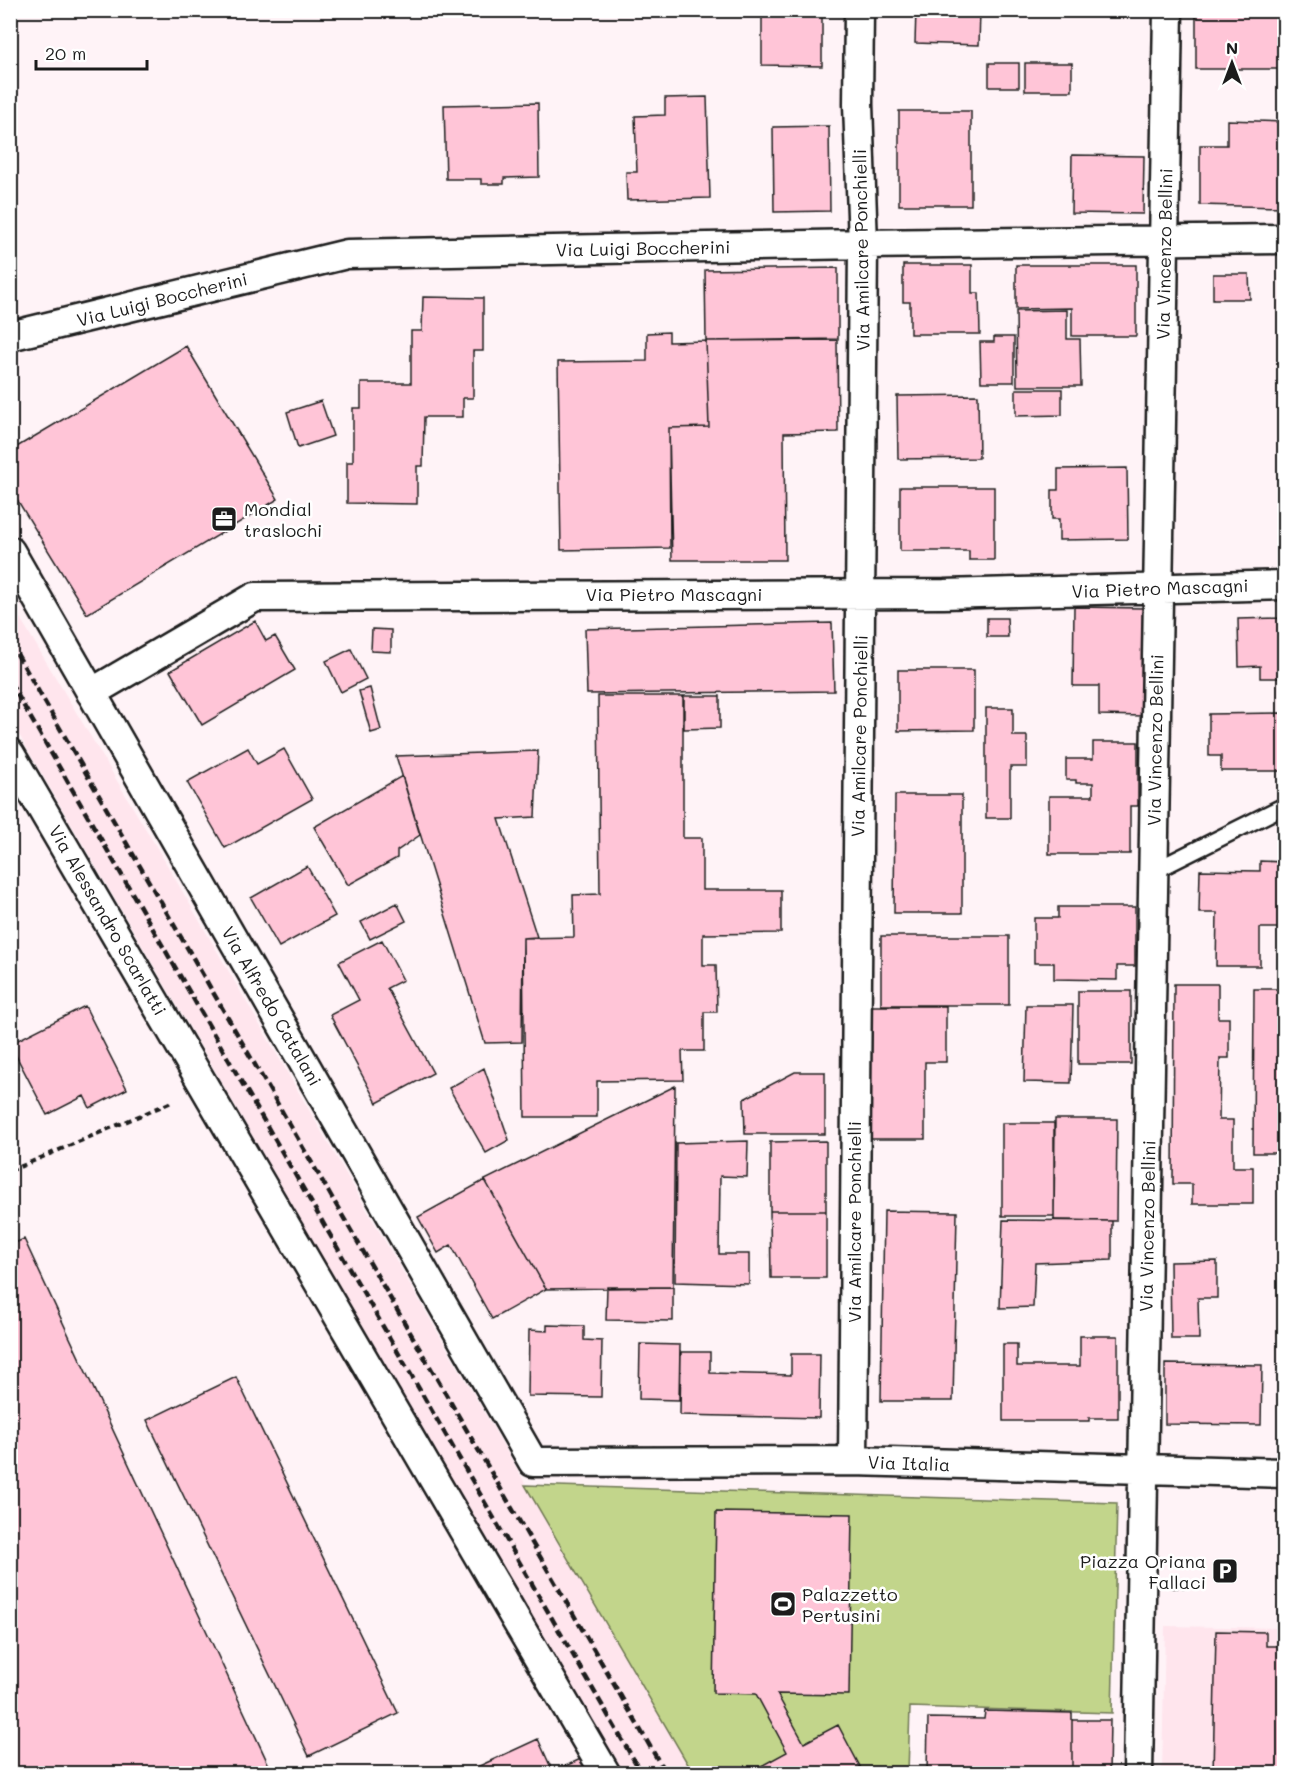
<svg xmlns="http://www.w3.org/2000/svg" width="1295" height="1784" font-family="Mali,sans-serif">
<style>
.built{fill:#ffe5ed}
.green{fill:#c2d58b;stroke:#6f7854;stroke-width:1.5}
.building{fill:#ffc5d7;stroke:#1c1c1c;stroke-width:1.5}
.lines{fill:none;stroke-linecap:round;stroke-linejoin:round}
.service-casing{stroke:#1c1c1c;stroke-width:20}
.minor-casing{stroke:#1c1c1c;stroke-width:33}
.path{stroke:#1c1c1c;stroke-width:4;stroke-dasharray:6 4.5;stroke-linecap:butt}
.service{stroke:#fff;stroke-width:15}
.minor{stroke:#fff;stroke-width:28}
.rail{stroke:#1c1c1c;stroke-width:4.5;stroke-dasharray:9 4.5;stroke-linecap:butt}
.labels{text-anchor:middle;dominant-baseline:central;stroke-width:5;stroke-linejoin:round;paint-order:stroke}
.street-label{font-size:18px;fill:#1c1c1c;stroke:#fff}
.poi-label{font-size:18px;fill:#1c1c1c;stroke:#fff;text-anchor:start}
</style>
<rect width="100%" height="100%" fill="#fff3f7"/>
<filter id="ink" filterUnits="userSpaceOnUse"><feTurbulence type="fractalNoise" baseFrequency=".0167" numOctaves="2"/><feDisplacementMap in="SourceGraphic" scale="12" xChannelSelector="R" yChannelSelector="G"/><feConvolveMatrix kernelMatrix="1 2 1 2 8 2 1 2 1" color-interpolation-filters="sRGB"/></filter>
<g filter="url(#ink)">
<path class="built" d="M10,601L166,863L693,1773H618L210,1062L11,721Z
M1165,1626L1284,1628V1773L1162,1774Z"/>
<path class="green" d="M525,1485L1117,1503L1112,1713L910,1707L908,1773H693Z"/>
<path class="building" d="M762,10H822V66L762,65Z
M916,10H980L979,45L915,43Z
M1196,10H1284V69H1196Z
M989,63H1019V87H989Z
M1025,63H1072V91H1025Z
M707,97L710,198L627,200L626,172H637L635,116L665,115V98Z
M538,103L539,177L504,178V184H481V179H446L444,105Z
M899,111H971V205H899Z
M1227,120L1284,122V207L1200,205V145H1227Z
M829,126L830,211L774,212L773,127Z
M1072,155L1144,156L1143,214L1071,213Z
M903,265H972V293H979L980,334H910V302H903Z
M1016,265H1136V336H1072V308L1016,309Z
M838,268V339L706,341L705,270Z
M1213,274H1249L1250,299H1213Z
M423,297L483,298V351H473V398H463V417H424L423,466H417V504L347,503V462H353V408H361V383H411V331H422Z
M1067,310V339H1080L1081,386H1017L1016,311Z
M669,332V342L706,341L709,427L669,428L670,548L561,550L558,362L647,361V333Z
M994,337H1014V382H981L980,342H994Z
M837,340L838,432L784,433L785,560H672L669,428L709,427L706,341Z
M186,346L278,499L87,614L10,488V451Z
M1016,389H1062V415L1016,416Z
M978,395L979,458L898,459L897,396Z
M321,401L333,436L298,448L287,412Z
M1127,468L1128,539L1059,540V519H1052V490H1058V469Z
M900,487H994V560H969V551H900Z
M1074,607L1144,608L1143,716L1099,715V686H1073Z
M987,618H1007L1008,637H987Z
M1284,618V678H1260V666L1239,667L1238,619Z
M255,621L266,641L275,636L295,670L202,725L170,671Z
M832,623L834,691L587,694L585,629Z
M372,629L391,630V652L371,651Z
M351,649L366,679L341,692L326,661Z
M898,670H974V730L898,731Z
M370,688L381,730L371,733L359,691Z
M598,696H683V838H702V890H781V933L703,934V965H716L717,1012H704V1051H682L683,1080L597,1081V1117H525L523,938L574,937L573,895L600,894Z
M684,696H720V728L684,729Z
M986,708H1013V736H1027V767H1010V818H986Z
M1284,713V771H1221V756H1209V714Z
M1093,742H1138V806H1130V854H1049V796H1093V783H1076V780H1066V759H1093Z
M248,748L257,764L284,749L312,799L225,848L187,782Z
M538,751L535,817L499,819L537,937L523,938L522,1042L485,1043L396,756Z
M402,776L420,835L397,851V858L348,885L314,827Z
M895,795H962V913H894Z
M1260,861L1284,862V928H1260V966H1216L1217,913H1199L1200,870L1260,871Z
M307,866L335,916L279,947L251,898Z
M397,903L406,921L370,939L361,922Z
M1058,907H1135V966H1117V980L1054,979V963H1034V918H1058Z
M881,936H1009V1005H881Z
M382,940L403,980L387,988L433,1073L377,1103L330,1015L359,1000L339,962Z
M1174,984H1218V1018H1229V1058H1220L1219,1120H1233V1167H1253V1204H1192V1184H1173Z
M1254,989H1284V1153H1253Z
M1078,991H1131V1064H1078Z
M1026,1005H1073L1071,1083L1024,1082Z
M85,1006L127,1089L90,1108L84,1096L47,1115L10,1044Z
M870,1006H946V1062H925V1139H870Z
M484,1068L509,1140L486,1153L449,1088Z
M795,1072H825V1134H745L744,1099Z
M675,1086L673,1287L546,1289L485,1180Z
M1055,1119H1117L1116,1221L1054,1220Z
M1002,1123H1054V1216H1002Z
M748,1141L747,1177L720,1176L719,1254H749V1284L675,1282L676,1143Z
M826,1141V1211H770V1142Z
M485,1180L546,1289L492,1319L451,1245L438,1253L418,1217Z
M770,1211H826V1278H771Z
M884,1211L957,1212L953,1401H881Z
M1003,1220L1112,1221V1260L1035,1263L1033,1307L1000,1308Z
M24,1239L273,1774H10V1245Z
M1217,1261V1298H1198L1199,1339H1171L1170,1262Z
M1279,1268H1284V1323H1279Z
M607,1287H673V1321L606,1320Z
M547,1325L584,1326V1340L602,1341L601,1397L528,1396L529,1330L547,1331Z
M1080,1336H1118V1418H1089V1421H1003V1344H1017V1366H1080Z
M640,1344L680,1345L679,1400L639,1399Z
M681,1352H710V1373L791,1375V1354H820L819,1418L680,1415Z
M1165,1364L1262,1365L1261,1425L1165,1424Z
M236,1377L398,1713L309,1756L147,1420Z
M716,1512L852,1514L849,1695L777,1694L804,1743L838,1725L864,1774H756L754,1770L787,1752L756,1694L713,1693Z
M1216,1631L1266,1632V1646H1284V1774H1213Z
M985,1711L1072,1713V1768H1009L1008,1774H927L928,1718L984,1719Z
M1072,1720H1110L1109,1774H1072Z
M538,1739L553,1772L589,1755L597,1774H475L473,1769Z"/>
<g class="lines">
<defs>
<path id="service" d="M1152,872L1284,806"/>
<path id="minor" d="M10,336L347,254L863,244L1284,239
M10,551L533,1462L853,1461L1284,1473
M91,693L255,597L944,594L1284,585
M10,754L606,1774
M853,1461L863,244L858,104L859,10
M1138,1774L1168,10"/>
</defs>
<use href="#service" class="service-casing"/>
<use href="#minor" class="minor-casing"/>
<path class="path" d="M10,1171L174,1101
M1172,1587H1189"/>
<use href="#service" class="service"/>
<use href="#minor" class="minor"/>
<path class="rail" d="M10,642L666,1774
M10,682L642,1774"/>
</g>
</g>
<defs>
<symbol id="office-square" viewBox="-11 -11 22 22"><rect x="-9" y="-9" width="18" height="18" rx="4" fill="#1c1c1c" stroke="#fff"/><path d="M-6-3h4V-5.5h4V-3h4V5H-6ZM-1-4.5V-3h2v-1.5ZM-6 0V1H6V0Z" fill="#fff"/></symbol>
<symbol id="parking-square" viewBox="-11 -11 22 22"><rect x="-9" y="-9" width="18" height="18" rx="4" fill="#1c1c1c" stroke="#fff"/><path d="M-3.5-5.5H1a3.5 3.5 0 0 1 0 7H-1V5.5H-3.5ZM-1-3.4V-.6H.8a1.4 1.4 0 0 0 0-2.8Z" fill="#fff"/></symbol>
<symbol id="stadium-square" viewBox="-11 -11 22 22"><rect x="-9" y="-9" width="18" height="18" rx="4" fill="#1c1c1c" stroke="#fff"/><path d="M0-5a6.5 5 0 1 0 0 10a6.5 5 0 1 0 0-10ZM-3.5-1.8h7v3.6h-7Z" fill="#fff"/></symbol>
</defs>
<g fill-rule="evenodd">
<use href="#office-square" x="209" y="504" width="30" height="30"/>
<use href="#parking-square" x="1210" y="1556" width="30" height="30"/>
<use href="#stadium-square" x="768" y="1589" width="30" height="30"/>
</g>
<g class="labels">
<g class="street-label">
<text transform="translate(643 248) rotate(-1)">Via Luigi Boccherini</text>
<text transform="translate(861 250) rotate(-91)">Via Amilcare Ponchielli</text>
<text transform="translate(1164 254) rotate(-89)">Via Vincenzo Bellini</text>
<text transform="translate(162 299) rotate(-14)">Via Luigi Boccherini</text>
<text transform="translate(1160 588) rotate(-2)">Via Pietro Mascagni</text>
<text x="674" y="594">Via Pietro Mascagni</text>
<text transform="translate(859 736) rotate(-89)">Via Amilcare Ponchielli</text>
<text transform="translate(1155 740) rotate(-89)">Via Vincenzo Bellini</text>
<text transform="translate(108 920) rotate(60)">Via Alessandro Scarlatti</text>
<text transform="translate(272 1006) rotate(60)">Via Alfredo Catalani</text>
<text transform="translate(854 1222) rotate(-90)">Via Amilcare Ponchielli</text>
<text transform="translate(1147 1226) rotate(-89)">Via Vincenzo Bellini</text>
<text transform="translate(909 1463) rotate(2)">Via Italia</text>
</g>
<g class="poi-label">
<text x="244" y="509">Mondial<tspan x="244" dy="21">traslochi</tspan></text>
<text x="1206" y="1561" text-anchor="end">Piazza Oriana<tspan x="1206" dy="21">Fallaci</tspan></text>
<text x="802" y="1594">Palazzetto<tspan x="802" dy="21">Pertusini</tspan></text>
</g>
</g>
<rect width="1295" height="1784" fill="none" stroke="#fff" stroke-width="36"/>
<rect x="18" y="18" width="1259" height="1748" fill="none" stroke="#1c1c1c" stroke-width="2" filter="url(#ink)"/>
<g transform="translate(1232 63)" stroke="#ffffff" stroke-width="4.5" paint-order="stroke">
<path d="M0-4.5L10 22L0 15L-10 22Z" fill="#1c1c1c"/>
<text y="-9" font-size="16" font-weight="bold" text-anchor="middle" fill="#1c1c1c">N</text>
</g>
<path d="M36 60v9h111v-9" fill="none" stroke="#1c1c1c" stroke-width="3"/>
<text x="45" y="60" font-size="18" fill="#1c1c1c" stroke="#ffffff" stroke-width="4.5" paint-order="stroke">20 m</text>
</svg>
